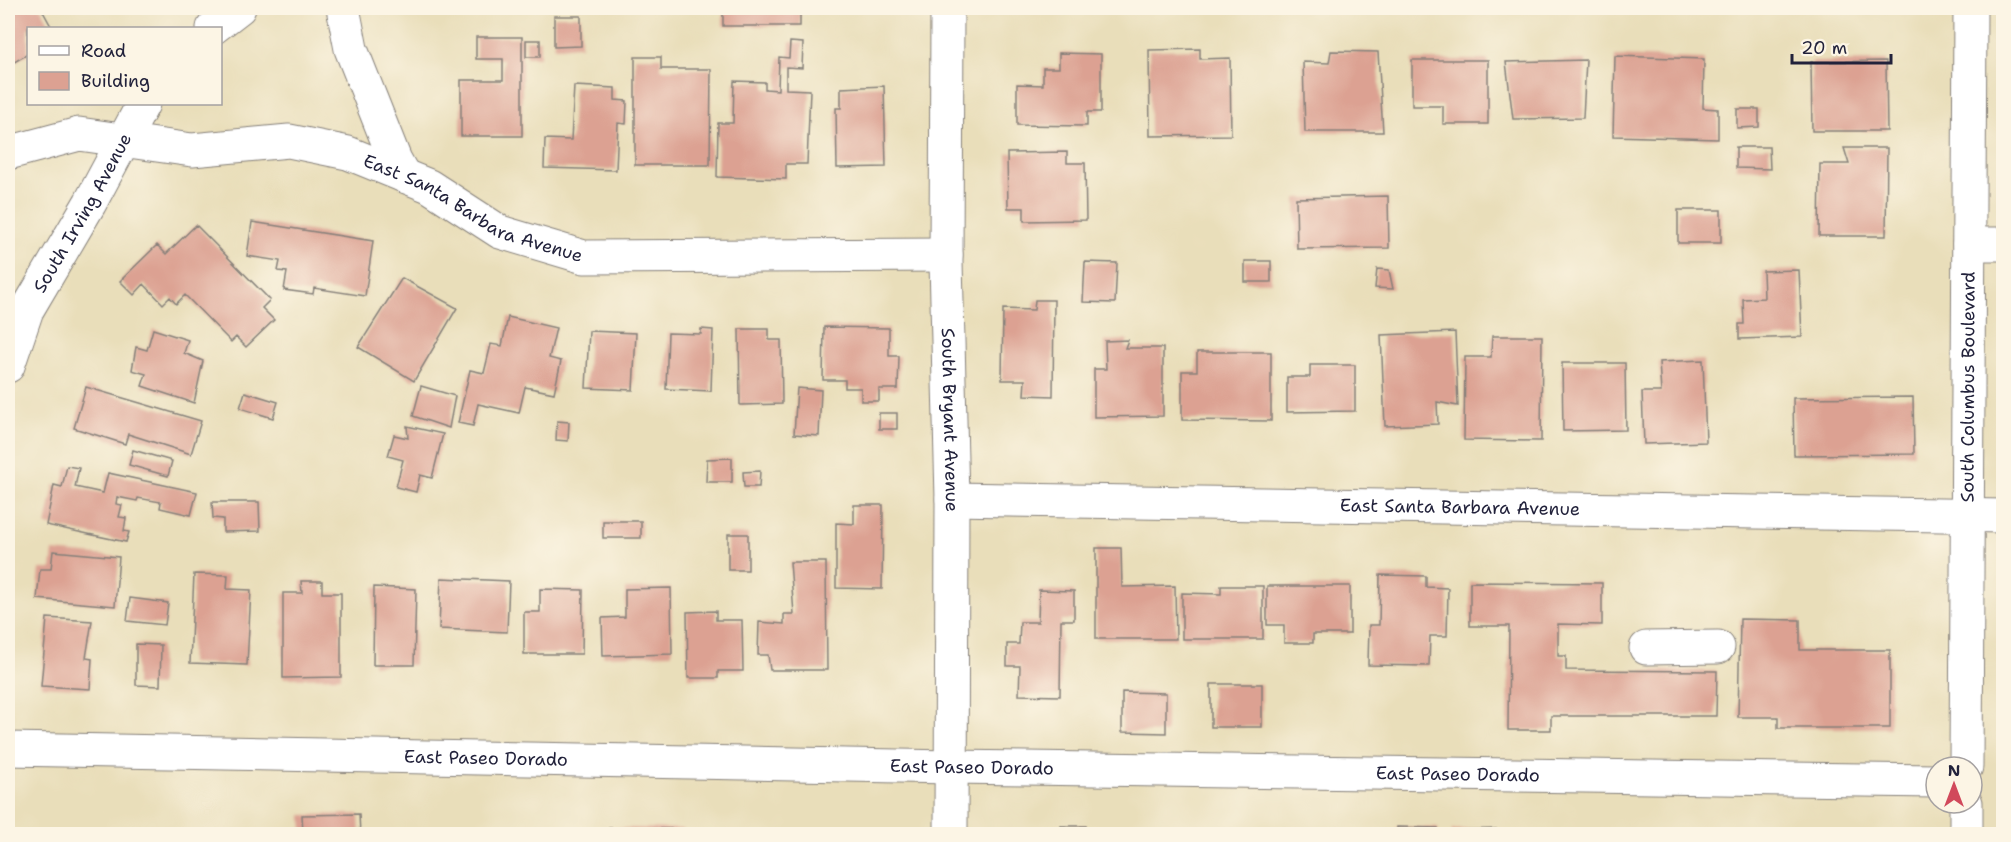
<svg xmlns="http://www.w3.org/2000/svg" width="2011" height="842" font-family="'Shantell Sans',sans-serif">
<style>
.building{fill:#dca192}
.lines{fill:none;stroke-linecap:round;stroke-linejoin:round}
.minor-casing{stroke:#86807a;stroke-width:35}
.minor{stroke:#fff;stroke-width:33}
.labels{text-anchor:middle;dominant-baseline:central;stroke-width:4.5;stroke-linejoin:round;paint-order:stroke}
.street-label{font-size:18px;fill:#22223b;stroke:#fcf5e5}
</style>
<rect width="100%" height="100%" fill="#fcf5e5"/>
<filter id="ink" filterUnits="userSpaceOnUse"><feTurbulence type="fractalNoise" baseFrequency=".0167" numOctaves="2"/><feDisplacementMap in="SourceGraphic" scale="12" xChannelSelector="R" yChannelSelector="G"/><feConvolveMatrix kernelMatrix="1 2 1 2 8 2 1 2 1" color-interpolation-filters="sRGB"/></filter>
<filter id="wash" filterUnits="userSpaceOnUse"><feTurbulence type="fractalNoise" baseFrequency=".008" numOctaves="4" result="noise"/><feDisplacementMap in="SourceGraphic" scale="24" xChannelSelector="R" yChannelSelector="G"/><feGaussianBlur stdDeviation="1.35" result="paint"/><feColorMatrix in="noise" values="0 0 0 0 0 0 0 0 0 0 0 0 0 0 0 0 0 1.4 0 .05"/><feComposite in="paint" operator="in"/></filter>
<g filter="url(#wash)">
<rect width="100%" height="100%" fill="#e9deba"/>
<g id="blocks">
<path class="building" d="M8,8H41L52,28H28V54L11,64L8,58Z
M800,9V26H723V10Z
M554,16H581V46L554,47Z
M476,37H522V136H461V80H503V59H476Z
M526,40H540V57H526Z
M790,42L803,43L802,68L786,67V89L810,90L807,164H786V179L717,177L718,123H733L734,81L765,82V89L778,90L779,57L789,58Z
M1200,49V59L1230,58L1231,135L1150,136L1149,50Z
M1331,51L1378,52L1383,132H1305L1303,62L1329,63Z
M1059,53L1101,54V112H1087V126L1017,125V84L1043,85V68H1059Z
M1615,56L1704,59L1703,108L1718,109V139L1613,136Z
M635,57H661V69H711L710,165H635Z
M1412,60H1488V124H1443V106H1412Z
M1586,60L1583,118L1513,119L1506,62Z
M1886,61L1887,131H1812L1811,62Z
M574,86L615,88V100L627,101L626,124L618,123L616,170L544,168L545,139L571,140Z
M884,86L886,167L837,168L836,108H841V88Z
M1737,109H1759V127L1737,128Z
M1736,147H1769L1770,169L1736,168Z
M1844,148H1887L1886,236H1819L1820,164H1849Z
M1067,152V163H1085L1086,220L1024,221V208H1008L1007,153Z
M1388,196L1389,248L1297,249L1296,198Z
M1678,210H1721V243H1678Z
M252,222L373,241L365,296L314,288L313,294L284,290L287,272L278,271L280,261L247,256Z
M196,225L270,300L262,308L274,320L246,347L236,337L231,342L185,295L176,304L170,297L163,304L144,284L134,295L120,281L157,245L166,254Z
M1245,261H1271V282H1245Z
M1085,262L1117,263L1115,303L1083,302Z
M1377,269L1389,270L1393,289L1375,288Z
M1799,270L1802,337L1739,339V324H1744L1743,299L1764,298L1763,271Z
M402,278L457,308L414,381L358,347Z
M1035,300H1054L1053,396L1024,395L1025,380H1002L1003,309L1034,310Z
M508,317L556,328L549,358L561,361L554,393L525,387L519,413L478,404L473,426L458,423L470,370L484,373L491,344L502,346Z
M824,327L889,328V356H899L898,389H879V401H861V388H845V380H823Z
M153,329L188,340L184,353L203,361L194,403L142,386L146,374L132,370L136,347L147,350Z
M701,329L713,330L711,391L666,389L668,333L701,334Z
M739,329H769V340H781L782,404L740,405Z
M589,331L636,333L633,390L586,388Z
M1455,332L1458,406L1437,402L1438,424L1385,426L1381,335Z
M1492,336H1542L1541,441L1464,440L1465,357H1491Z
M1128,340L1125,348H1163V416L1094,417V369H1106L1105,341Z
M1197,352H1271V421L1182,420V371H1197Z
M1703,360L1706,442L1644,444L1642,392H1661L1659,362Z
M1562,363H1625L1626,430L1563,431Z
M1310,365H1355V411L1287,412V377H1310Z
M421,386L455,396L449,428L413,416Z
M86,387L201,421L191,454L128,434L125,444L74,428Z
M797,388L821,390L819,436L794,434Z
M245,392L278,402L273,418L240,408Z
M1913,397L1914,454L1794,455L1793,398Z
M879,413H897V429H879Z
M557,421L569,422L568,441L556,440Z
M407,426L443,434L432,478L420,475L416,492L396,487L403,460L388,456L394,435L408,438Z
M133,450L172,461L168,476L129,465Z
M732,458V482H706L707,459Z
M67,466L79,468L75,487L103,493L108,473L197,492L191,515L160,508L161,502L138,498L137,501L117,497L116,504L122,505L119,517L126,518L124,531L129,532L126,542L46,525L54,485L62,487Z
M760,471L759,487H744L743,472Z
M212,502H259L260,531L223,532V519L213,518Z
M854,505H883L882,589L836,588V523L854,524Z
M603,521H641V538H603Z
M728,534H748V570H728Z
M1096,548H1121L1122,587L1175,586L1176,639H1096Z
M53,551L119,557L115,606L37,599L40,569H51Z
M790,562H826L827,670H770L768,655H758L759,622L784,624V614H794Z
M194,574L228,575L227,589L251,590L247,665L190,663Z
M1380,575L1426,576V587L1448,588L1447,636H1430L1429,666L1368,665L1369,625H1379Z
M441,578L509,581L507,632L439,629Z
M301,581H322V593H341V677L283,678V593H302Z
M1470,582L1602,583V625L1558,624V656H1566V670L1717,671L1716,716H1551V730H1508L1509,626H1470Z
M1221,586H1263V639H1182V593L1221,594Z
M1267,586H1350V634H1313V643H1284V625H1267Z
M374,587L416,589L414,665H373Z
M671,588L672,654L603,656L602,618L625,617V589Z
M540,589L583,590L582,654H524V612H540Z
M1039,590L1074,591V620H1061L1060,696L1019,695L1020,666H1007V644H1019L1020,622H1038Z
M130,598L168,603L165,625L127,621Z
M716,611V620H742L743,671H718V678H688L687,612Z
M47,618L92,621L86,658L92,659L90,689L41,686Z
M1740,619L1800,620V650H1890V728H1778V717H1738Z
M136,644L161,645L160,686L136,685Z
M1211,684H1262V727H1211Z
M1122,692L1166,693V733L1122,732Z
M359,814L360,834H303L302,815Z
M1061,826H1086V834H1061Z
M1397,827L1438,828V834H1397Z
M609,828L683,829V834H609Z
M1496,829V834H1452V830Z"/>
</g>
</g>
<g filter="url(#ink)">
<use href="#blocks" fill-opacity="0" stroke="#86807a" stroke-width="1.5"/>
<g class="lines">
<defs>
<g id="minor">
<path d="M343,8L351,49L395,160L404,176"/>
<path id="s1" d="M947,8L946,262L952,499L951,834"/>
<path d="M213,28L239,8"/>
<path id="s2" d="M8,153L79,134L192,150L289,141L348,153L429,186L500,232L584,257L946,255"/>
<path d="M1969,244H2004"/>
<path id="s3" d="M8,366L27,310L90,203L143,104"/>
<path id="s4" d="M952,499L2004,516"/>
<path d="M1646,648L1718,647"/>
<path id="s5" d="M8,749L951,767L1936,781"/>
<path id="s6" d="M1966,767L1970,8"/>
<path d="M1966,803V834"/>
</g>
</defs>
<use href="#minor" class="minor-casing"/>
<use href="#minor" class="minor"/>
</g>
</g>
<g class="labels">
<g class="street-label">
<text stroke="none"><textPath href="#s2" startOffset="483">East Santa Barbara Avenue</textPath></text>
<text stroke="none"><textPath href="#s3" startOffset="171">South Irving Avenue</textPath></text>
<text stroke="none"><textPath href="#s6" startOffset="380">South Columbus Boulevard</textPath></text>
<text stroke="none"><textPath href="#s1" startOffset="412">South Bryant Avenue</textPath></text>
<text stroke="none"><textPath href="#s4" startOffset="508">East Santa Barbara Avenue</textPath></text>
<text stroke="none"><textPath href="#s5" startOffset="478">East Paseo Dorado</textPath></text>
<text stroke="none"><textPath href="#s5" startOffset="964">East Paseo Dorado</textPath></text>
<text stroke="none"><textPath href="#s5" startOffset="1450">East Paseo Dorado</textPath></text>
</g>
</g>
<rect width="2011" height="842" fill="none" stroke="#fcf5e5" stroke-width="30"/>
<rect x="27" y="27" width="195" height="78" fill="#fcf5e5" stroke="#a5a1a1" stroke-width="1.5"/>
<rect x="39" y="46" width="30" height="9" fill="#ffffff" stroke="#a5a1a1" stroke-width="1.5"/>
<text x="81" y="57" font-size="18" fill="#22223b">Road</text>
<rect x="39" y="72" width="30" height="18" fill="#dca192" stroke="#a5a1a1" stroke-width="1.5"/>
<text x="81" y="87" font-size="18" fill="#22223b">Building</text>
<g transform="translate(1954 785)"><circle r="28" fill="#fcf5e5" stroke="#a5a1a1" stroke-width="1.5"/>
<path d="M0-4.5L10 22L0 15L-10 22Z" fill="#d1495b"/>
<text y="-9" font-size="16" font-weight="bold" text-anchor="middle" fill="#22223b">N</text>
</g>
<path d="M1792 54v9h99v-9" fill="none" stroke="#22223b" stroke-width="3"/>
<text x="1801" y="54" font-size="18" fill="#22223b" stroke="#fcf5e5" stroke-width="4.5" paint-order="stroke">20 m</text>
</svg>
